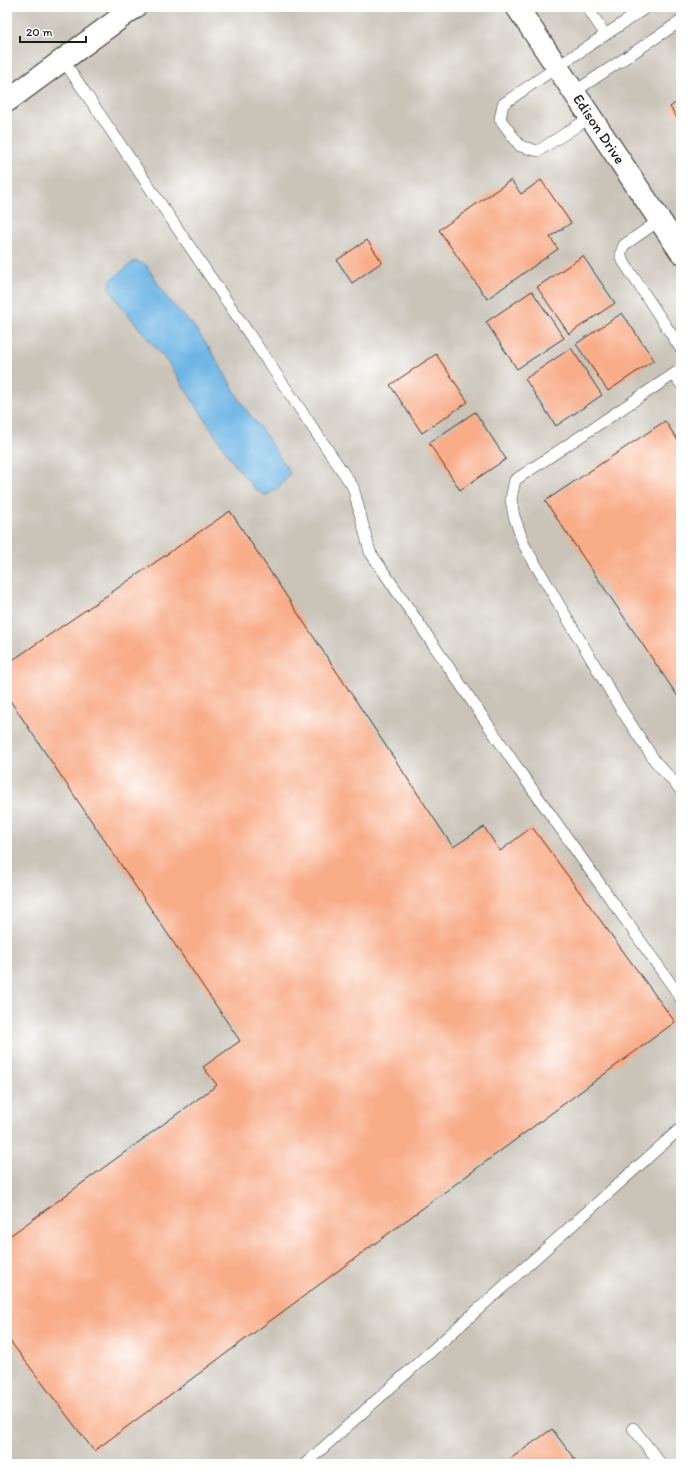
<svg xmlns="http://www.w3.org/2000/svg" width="688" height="1471" font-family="Itim,sans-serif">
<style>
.industrial{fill:#c9c3b8}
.water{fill:#6eb5e5;stroke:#456880}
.building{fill:#f8ac88}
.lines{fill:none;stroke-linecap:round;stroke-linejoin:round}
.lane-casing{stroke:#3c3a35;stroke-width:12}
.street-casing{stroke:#3c3a35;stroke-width:24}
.lane{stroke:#fff;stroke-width:11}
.street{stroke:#fff;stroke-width:22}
.labels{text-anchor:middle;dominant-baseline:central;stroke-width:4;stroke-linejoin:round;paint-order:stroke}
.street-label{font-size:15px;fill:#1c1c1c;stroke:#fff}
</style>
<rect width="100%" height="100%" fill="#fff"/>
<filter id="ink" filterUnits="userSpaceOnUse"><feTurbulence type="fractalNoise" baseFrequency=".025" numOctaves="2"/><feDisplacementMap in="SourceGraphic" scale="8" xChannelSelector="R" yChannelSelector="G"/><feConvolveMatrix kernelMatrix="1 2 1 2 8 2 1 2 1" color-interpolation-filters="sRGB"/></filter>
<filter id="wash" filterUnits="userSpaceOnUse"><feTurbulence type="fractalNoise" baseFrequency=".012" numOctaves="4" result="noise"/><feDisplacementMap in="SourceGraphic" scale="16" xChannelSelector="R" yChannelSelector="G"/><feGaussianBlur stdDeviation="0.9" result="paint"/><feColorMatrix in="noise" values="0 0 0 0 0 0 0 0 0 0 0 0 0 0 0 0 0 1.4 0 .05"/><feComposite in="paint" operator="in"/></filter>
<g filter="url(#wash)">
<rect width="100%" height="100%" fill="#f1e2c4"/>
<path class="industrial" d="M7,7H681V1464H7Z"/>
<path class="water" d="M135,261L146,265L169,301L193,325L213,354L242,404L266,436L290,473C284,484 276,490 265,496L255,489L234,464L169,364L120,305L109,288L111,280Z"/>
<g id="blocks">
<path class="building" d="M681,99V124L670,107Z
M511,180L521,194L541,180L571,223L550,237L558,249L487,299L439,230Z
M367,240L382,262L352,283L337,260Z
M583,256L615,303L569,334L537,287Z
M532,291L564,338L517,369L486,322Z
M622,313L654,360L608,391L576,344Z
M571,348L602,395L556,426L525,379Z
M436,354L468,402L422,433L390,385Z
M475,412L506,459L460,490L429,443Z
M665,421L681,445V701L545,501Z
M230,511L453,847L484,827L500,851L532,827L675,1022L94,1451L7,1337V1238L217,1085L203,1067L240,1041L7,696V664Z
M552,1429L578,1464H503Z"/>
</g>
</g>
<g filter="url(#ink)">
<use href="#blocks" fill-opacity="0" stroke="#3c3a35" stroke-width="1"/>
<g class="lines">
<defs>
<path id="lane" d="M587,7L605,34
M63,60L353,487L370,552L523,776L681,998
M574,92L681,21
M591,117L538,151L520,146L500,119L503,104L557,67L647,7
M660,220L624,245L621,253V258L681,349
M681,370L674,374L681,384
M674,374L515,480L511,499L514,516L524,545L619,706L655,761L681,790
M633,1428L661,1464
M305,1464L681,1128"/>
<path id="street" d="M517,7L681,252
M7,101L135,7"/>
</defs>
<use href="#lane" class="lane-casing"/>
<use href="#street" class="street-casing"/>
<use href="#lane" class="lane"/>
<use href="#street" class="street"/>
</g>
</g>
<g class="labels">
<g class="street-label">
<text transform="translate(599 129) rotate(56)">Edison Drive</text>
</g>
</g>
<rect width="688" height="1471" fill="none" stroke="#fff" stroke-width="24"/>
<path d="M20 36v6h66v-6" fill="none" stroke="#1c1c1c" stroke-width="2"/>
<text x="26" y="36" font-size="12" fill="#1c1c1c" stroke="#ffffff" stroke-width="3" paint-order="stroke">20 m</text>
</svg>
